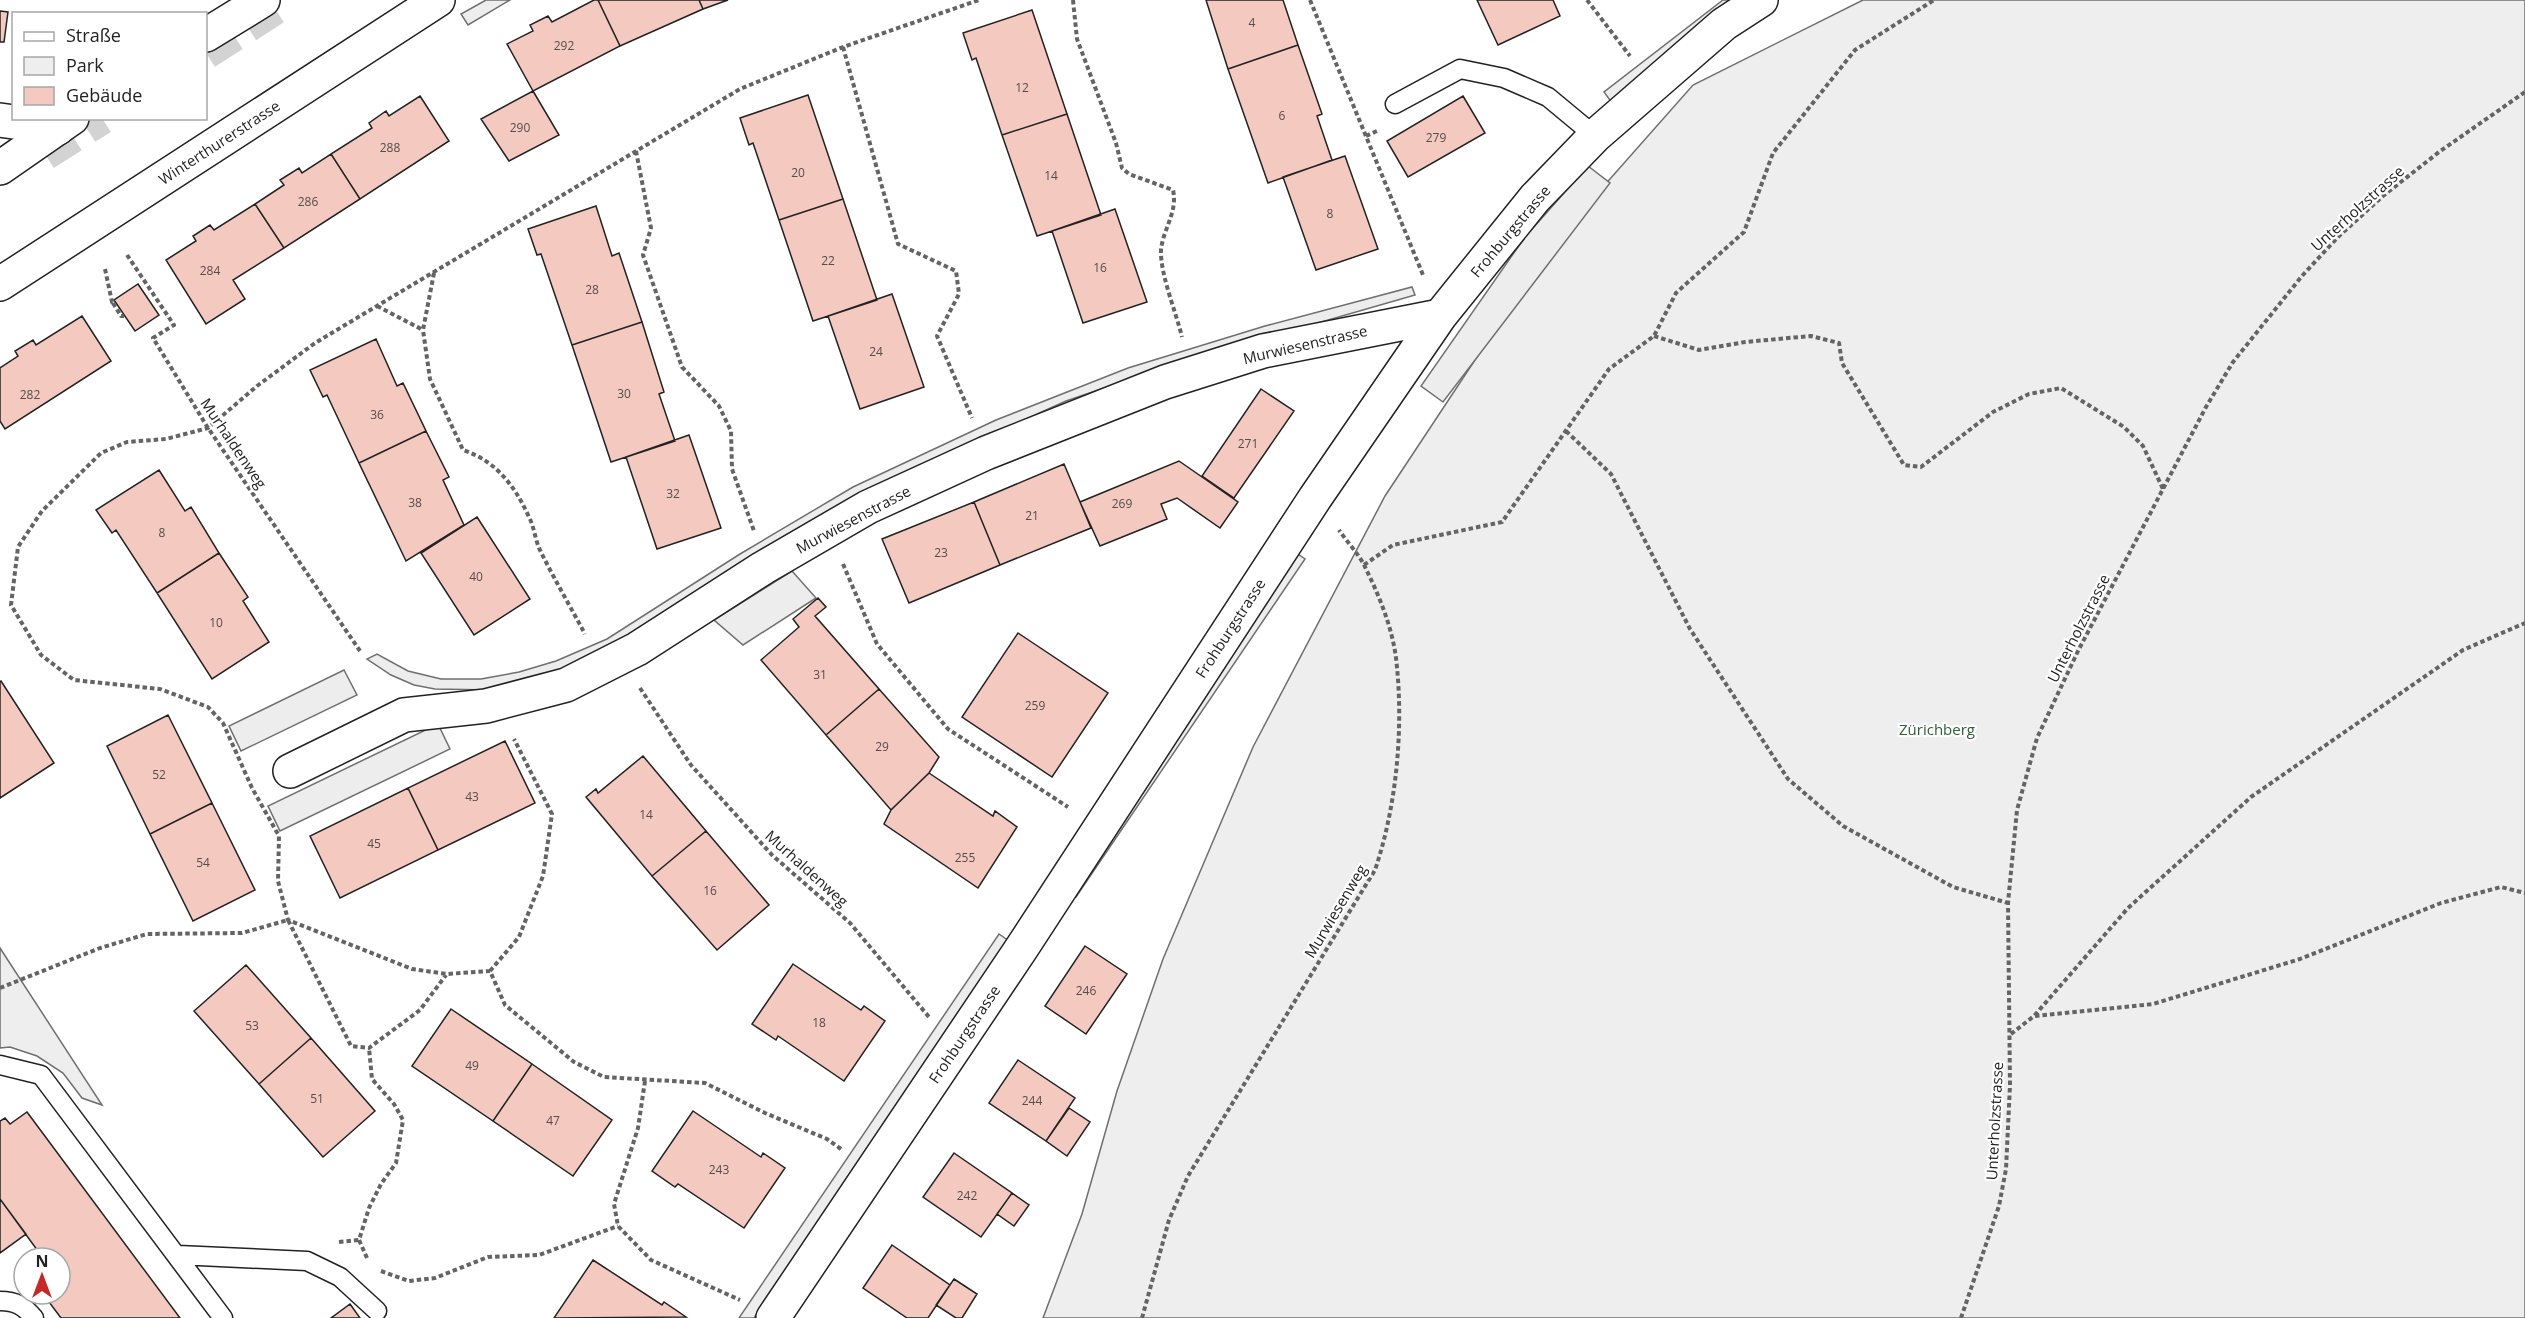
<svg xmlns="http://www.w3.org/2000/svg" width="2525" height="1318" font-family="'Open Sans',sans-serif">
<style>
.green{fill:#eee;stroke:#6f6f6f;stroke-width:1.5}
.parking{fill:#ededed;stroke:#6f6f6f;stroke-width:1.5}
.building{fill:#f3c9c0;stroke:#222;stroke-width:1.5}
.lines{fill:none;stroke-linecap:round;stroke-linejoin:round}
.motorway-tunnel{stroke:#d3d3d3;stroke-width:33;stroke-dasharray:33 16;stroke-linecap:butt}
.service-casing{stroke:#222;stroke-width:21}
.minor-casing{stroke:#222;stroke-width:36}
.primary-casing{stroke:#222;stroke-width:36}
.path{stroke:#646464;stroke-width:4;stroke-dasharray:4.5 3;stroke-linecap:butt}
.service{stroke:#fff;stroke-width:18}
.minor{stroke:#fff;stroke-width:33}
.primary{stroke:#fff;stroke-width:33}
.labels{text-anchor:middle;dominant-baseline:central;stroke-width:4.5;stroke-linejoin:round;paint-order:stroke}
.number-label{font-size:12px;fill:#564c4a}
.street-label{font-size:15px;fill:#222;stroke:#fff}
.park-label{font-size:15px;fill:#2f5e38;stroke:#fff}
</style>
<rect width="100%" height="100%" fill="#fff"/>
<path class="green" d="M1863,0H2525V1318H1043L1082,1214L1117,1091L1163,959L1253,747L1385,496L1549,248L1693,85Z
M0,948L102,1105L82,1098L63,1073L37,1056L10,1047L0,1048Z"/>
<path class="parking" d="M486,0H510L468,25L461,14Z
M1723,0H1743L1612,103L1604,92Z
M1588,166L1610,183L1443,402L1421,386L1525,237Z
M1412,287L1415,295L1172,365L1066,401L884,483L590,659L535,680L492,690L435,689L414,685L391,675L367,659L377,654L408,671L441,679H481L519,672L556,661L607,639L740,554L853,487L996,420L1128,368L1265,326Z
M1295,552L1305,559L1076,897L1065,890Z
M792,571L816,598L743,645L714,620Z
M344,670L357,695L241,751L229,726Z
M438,724L450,749L280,831L268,806Z
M999,934L1009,941L754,1318H739Z"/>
<path class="building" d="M594,0H598L620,46L533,91L507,44L533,31L530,25L548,16L552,22Z
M598,0H699L703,9L620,46Z
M699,0H728L703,9Z
M1206,0H1283L1298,45L1228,69Z
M1477,0H1553L1560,16L1498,45Z
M1032,10L1067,114L1002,135L976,58L972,60L963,33Z
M0,11L8,12L4,42H0Z
M1298,45L1322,114L1317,116L1332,160L1268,183L1228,69Z
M533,91L559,135L509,161L481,119Z
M808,95L843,199L779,220L753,143L749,145L740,118Z
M420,96L449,141L360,199L331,154L372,128L369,123L386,111L389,116Z
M1463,96L1485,133L1408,177L1387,141Z
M1067,114L1101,215L1037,236L1002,135Z
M331,154L360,199L284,248L255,204L284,185L280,180L299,168L302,173Z
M1345,156L1378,249L1316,270L1283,177Z
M843,199L877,300L813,321L779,220Z
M255,204L284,248L233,280L245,299L206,324L166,260L196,241L193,236L210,225L214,230Z
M596,206L612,256L619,253L642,322L572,345L541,254L537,255L528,229Z
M1115,209L1147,302L1083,323L1052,231Z
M138,284L159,315L135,331L114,300Z
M892,294L924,387L860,409L828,316Z
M82,316L111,361L5,429L0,421V368L18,356L15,351L33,340L36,345Z
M642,322L664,392L659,394L675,441L611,462L572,345Z
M376,339L397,386L403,383L426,431L359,463L327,395L323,397L310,370Z
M1261,389L1294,411L1234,498L1202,476Z
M426,431L449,477L443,480L464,525L406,561L359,463Z
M689,435L721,528L657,549L626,457Z
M1179,461L1238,502L1220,528L1177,498L1161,504L1167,519L1100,546L1080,502Z
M1064,464L1091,528L1000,565L974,502Z
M159,470L185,511L191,507L219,553L157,593L116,530L112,533L96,510Z
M974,502L1000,565L909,603L882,539Z
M477,517L530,599L474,635L421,553Z
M219,553L248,597L243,601L269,642L212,679L157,593Z
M818,598L826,607L815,616L879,689L826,735L761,660L799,627L793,619Z
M1018,633L1108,693L1052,777L962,717Z
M1,681L54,763L0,798V682Z
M879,689L939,757L929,773L891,810L826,735Z
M168,715L212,803L150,834L107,746Z
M505,741L535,803L438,850L408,788Z
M643,756L706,831L652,876L586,797L596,789L598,793Z
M929,773L993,816L995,811L1017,827L978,888L884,824L891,810Z
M408,788L438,850L340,898L310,836Z
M212,803L255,890L193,921L150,834Z
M706,831L769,905L717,950L652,876Z
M1085,946L1127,974L1086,1034L1045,1006Z
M793,964L861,1010L864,1006L885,1021L844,1081L778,1036L776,1040L752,1024Z
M246,965L311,1038L259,1084L194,1011Z
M451,1009L532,1064L493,1121L412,1066Z
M311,1038L375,1111L323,1157L259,1084Z
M1018,1060L1075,1098L1046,1141L989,1103Z
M532,1064L612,1120L573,1176L493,1121Z
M1069,1108L1090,1122L1067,1156L1046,1141Z
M693,1111L761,1157L763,1153L785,1168L744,1228L678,1184L675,1187L652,1171Z
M27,1112L180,1318H61L43,1294H60V1258H43L0,1199V1121L5,1118L10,1124Z
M954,1153L1012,1193L981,1237L923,1197Z
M1012,1193L1029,1205L1014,1226L997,1214Z
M0,1199L26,1234L0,1253Z
M892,1245L950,1285L928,1318H907L863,1288Z
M593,1260L662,1305L664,1302L686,1317L554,1318Z
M954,1279L977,1294L962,1318H956L936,1305Z
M350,1304L360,1318H331Z"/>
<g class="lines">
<path class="motorway-tunnel" d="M206,53L288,0
M45,154L102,118"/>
<defs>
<path id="service" d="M1395,104L1460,69L1504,78L1548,97L1595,136
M0,1065L41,1075L223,1318
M178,1255L307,1261L340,1277L377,1311
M0,1301C16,1301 24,1306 34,1318"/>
<path id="minor" d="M0,120L58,128
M290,771L404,715L486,706L566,685L637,649L763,568L868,507L986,453L1165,382L1263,351L1440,316
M773,1318L1021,949L1315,498L1440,316L1535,198L1595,136L1724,24L1761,0"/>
<path id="primary" d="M206,35L263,0
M0,168L72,118
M0,284L438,0"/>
</defs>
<use href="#service" class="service-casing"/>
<use href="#minor" class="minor-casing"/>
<use href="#primary" class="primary-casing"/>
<path class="path" d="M1073,0L1077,39L1116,143L1122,168L1129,174L1173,190C1178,212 1163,229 1161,250C1160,274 1176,312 1182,337
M1310,0L1423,275
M1587,0L1630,56
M843,47L898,244L956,271L959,294L937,336L972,418
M1366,136L1379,130
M636,151L651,228L643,255L682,367L719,406L731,431L732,469L754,531
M127,255L174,325L153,338L208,428L360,651
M105,269L112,302H115
M434,273L423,330L430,379L463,450C496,461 515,486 529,517C534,527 535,538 539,548C553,577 570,606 585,634
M113,303L121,316H124
M377,306L423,330
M1654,336L1699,350L1745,342L1811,336L1839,343L1842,363L1904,465L1921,467L1993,412L2029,394L2061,388L2124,427L2143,446L2163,489
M1566,431L1611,474L1690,629L1788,779L1843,826L1953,887L2008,903
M843,564L877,644L948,729L1068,807
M1364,565L1393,545L1502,522L1609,369L1654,336L1676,293L1744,232L1773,153L1855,50L1934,0
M640,688L691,765L772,855L850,923L929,1017
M490,971L519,937L543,876L552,814L514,739
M0,988L100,948L147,934L242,933L288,920L351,1046L369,1048L420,1010L446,975
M2035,1016L2153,1004L2300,959L2441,903L2501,887L2525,893
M2011,1034L2034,1016L2128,908L2251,797L2463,650L2525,623
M645,1081L638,1128L614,1204L618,1226L651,1260L740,1300
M841,1149L827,1139L765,1113L705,1083L604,1077L574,1062L505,1005L490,971L447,974L412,969L288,920L278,881L279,836L252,788L223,723L208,707L160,689L74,680L41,655L11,605L18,547L42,511L101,453L127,442L166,439L208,428L257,386L315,343L740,89L843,47L979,0
M339,1242L359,1240
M367,1258L359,1240L369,1208L381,1184L396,1163L403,1120L394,1104L372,1079L369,1048
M381,1271L409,1281L435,1278L488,1257L539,1255L618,1226
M1142,1318L1169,1220L1188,1176L1375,870C1397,805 1404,726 1396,658C1392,627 1379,595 1365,567C1359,554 1347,542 1339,530
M1961,1318L1999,1206L2006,1169L2010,1085L2008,903L2017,810L2037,738L2078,651L2206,407L2233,362L2302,276L2338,237L2383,196L2439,152L2525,92"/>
<use href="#service" class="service"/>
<use href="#minor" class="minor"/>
<use href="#primary" class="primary"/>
</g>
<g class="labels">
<g class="number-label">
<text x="1252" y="22">4</text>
<text x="564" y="45">292</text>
<text x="1022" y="87">12</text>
<text x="1282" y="115">6</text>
<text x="520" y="127">290</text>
<text x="1436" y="137">279</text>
<text x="390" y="147">288</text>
<text x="798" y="172">20</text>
<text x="1051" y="175">14</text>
<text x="308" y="201">286</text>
<text x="1330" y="213">8</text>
<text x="828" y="260">22</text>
<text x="1100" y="267">16</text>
<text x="210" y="270">284</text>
<text x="592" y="289">28</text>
<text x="876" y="351">24</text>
<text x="624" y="393">30</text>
<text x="30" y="394">282</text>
<text x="377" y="414">36</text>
<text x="1248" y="443">271</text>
<text x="673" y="493">32</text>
<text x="415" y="502">38</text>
<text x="1122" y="503">269</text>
<text x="1032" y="515">21</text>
<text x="162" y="532">8</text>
<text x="941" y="552">23</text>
<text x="476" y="576">40</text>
<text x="216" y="622">10</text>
<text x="820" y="674">31</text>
<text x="1035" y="705">259</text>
<text x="882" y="746">29</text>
<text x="159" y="774">52</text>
<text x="472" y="796">43</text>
<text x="646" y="814">14</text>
<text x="374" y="843">45</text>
<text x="965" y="857">255</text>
<text x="203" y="862">54</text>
<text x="710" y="890">16</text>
<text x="1086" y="990">246</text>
<text x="819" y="1022">18</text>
<text x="252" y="1025">53</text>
<text x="472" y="1065">49</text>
<text x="317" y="1098">51</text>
<text x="1032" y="1100">244</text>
<text x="553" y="1120">47</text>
<text x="719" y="1169">243</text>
<text x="967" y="1195">242</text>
</g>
<g class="street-label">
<text transform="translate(219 142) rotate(-33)">Winterthurerstrasse</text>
<text transform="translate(2357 208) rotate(-42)">Unterholzstrasse</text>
<text transform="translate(1510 231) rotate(-50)">Frohburgstrasse</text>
<text transform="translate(1305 344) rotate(-13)">Murwiesenstrasse</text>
<text transform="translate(234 443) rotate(56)">Murhaldenweg</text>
<text transform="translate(853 519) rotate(-28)">Murwiesenstrasse</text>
<text transform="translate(1230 628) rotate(-57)">Frohburgstrasse</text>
<text transform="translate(2078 628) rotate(-63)">Unterholzstrasse</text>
<text transform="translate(807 868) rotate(42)">Murhaldenweg</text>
<text transform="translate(1335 911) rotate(-59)">Murwiesenweg</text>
<text transform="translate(964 1034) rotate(-56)">Frohburgstrasse</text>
<text transform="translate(1994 1121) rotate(-87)">Unterholzstrasse</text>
</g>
<g class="park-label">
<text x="1937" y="729">Zürichberg</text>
</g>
</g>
<rect x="12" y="12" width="195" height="108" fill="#ffffff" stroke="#a7a7a7" stroke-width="1.5"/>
<rect x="24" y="32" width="30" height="9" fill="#ffffff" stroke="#a7a7a7" stroke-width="1.5"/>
<text x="66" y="42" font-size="18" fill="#222222">Straße</text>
<rect x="24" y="57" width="30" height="18" fill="#eeeeee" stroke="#a7a7a7" stroke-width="1.5"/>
<text x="66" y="72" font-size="18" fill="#222222">Park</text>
<rect x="24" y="87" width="30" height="18" fill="#f3c9c0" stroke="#a7a7a7" stroke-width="1.5"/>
<text x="66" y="102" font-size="18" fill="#222222">Gebäude</text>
<g transform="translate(42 1276)"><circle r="28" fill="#ffffff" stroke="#a7a7a7" stroke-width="1.5"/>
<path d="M0-4.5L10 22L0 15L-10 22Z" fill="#c62828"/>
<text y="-9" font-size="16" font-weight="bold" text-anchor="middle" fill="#222222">N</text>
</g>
</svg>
